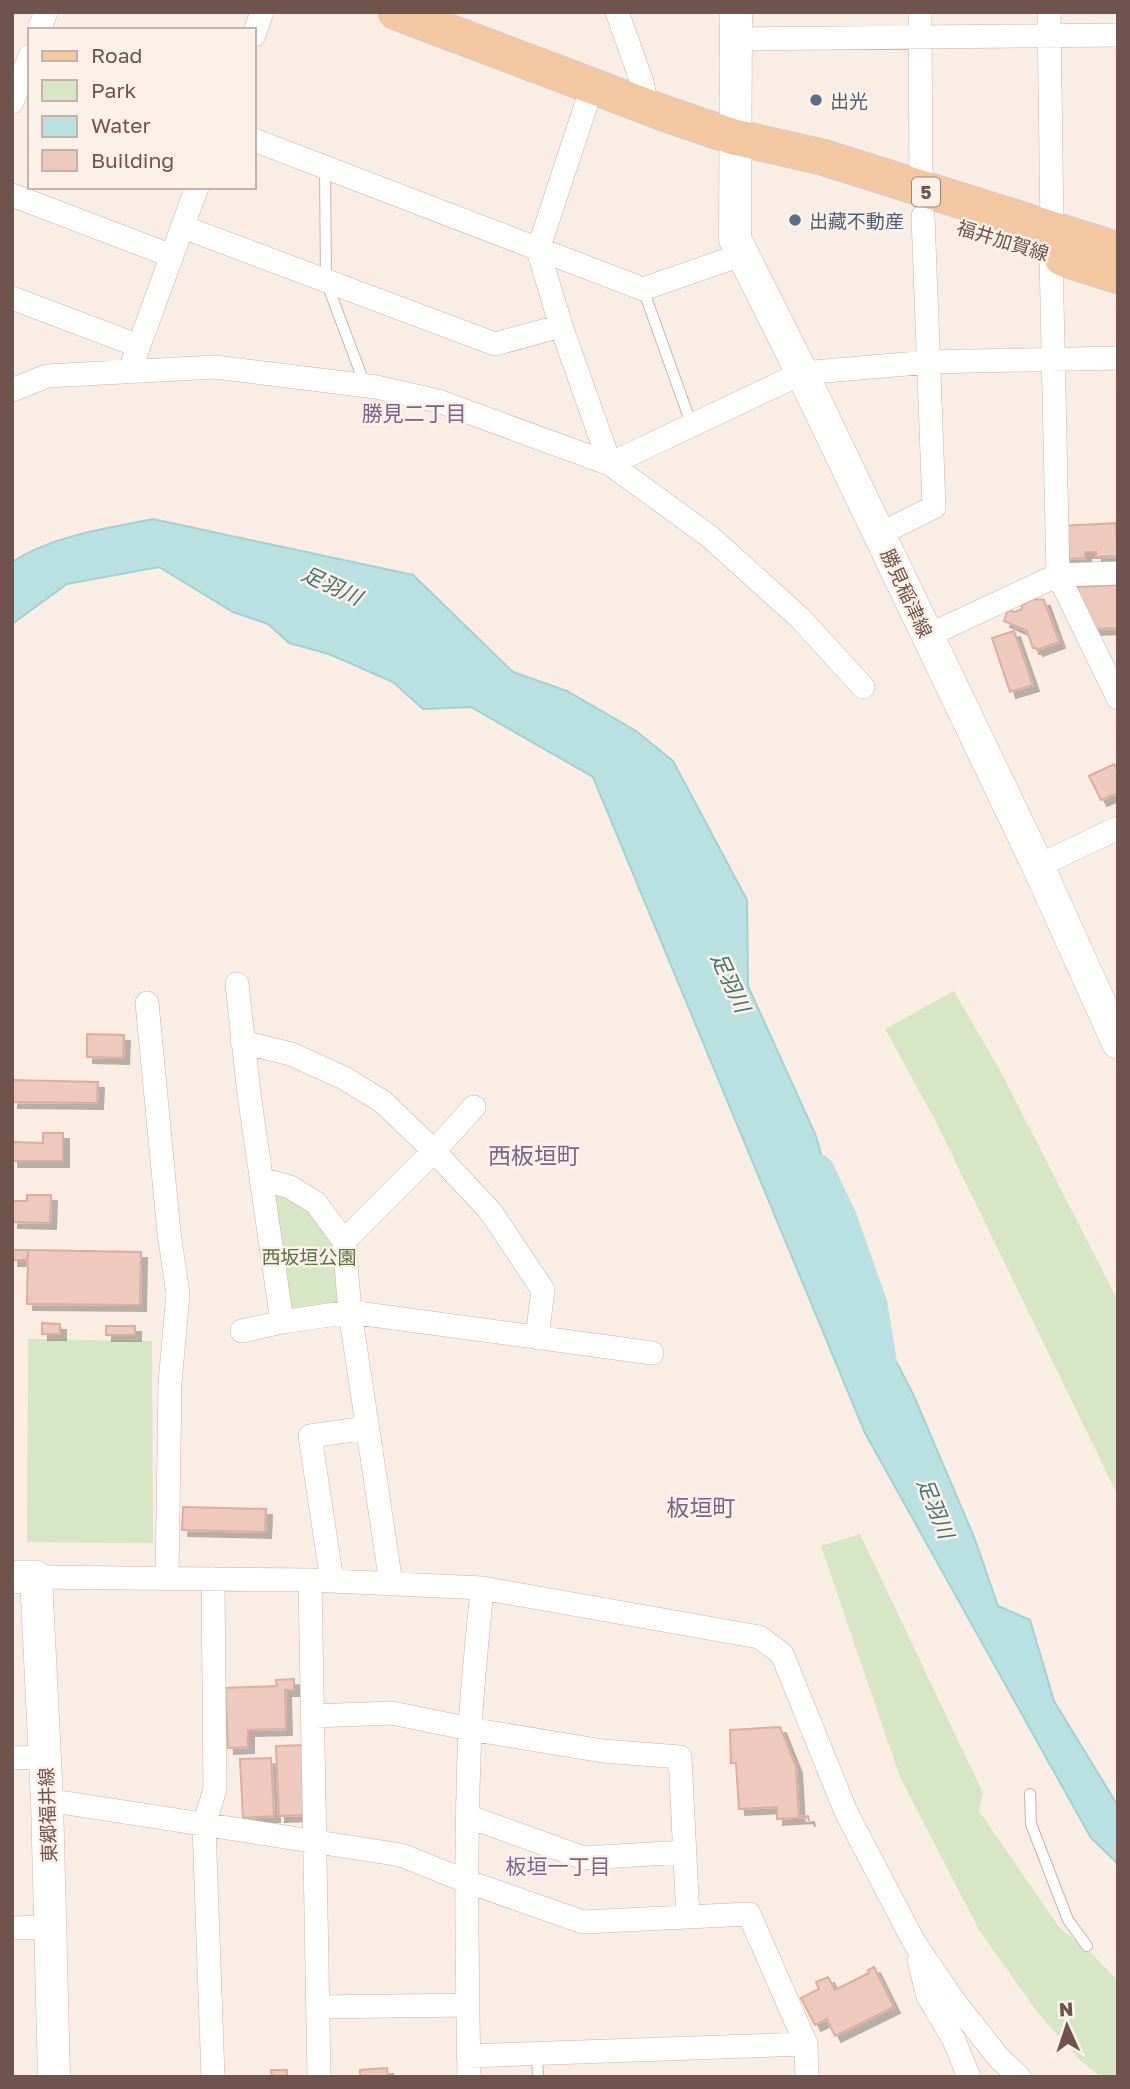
<svg xmlns="http://www.w3.org/2000/svg" width="1130" height="2089" font-family="'Golos Text','Noto Sans JP',sans-serif">
<style>
.green{fill:#d7e6c4}
.water{fill:#bae1e1;stroke:#a1d2d2;stroke-width:2}
.lines{fill:none;stroke-linecap:round;stroke-linejoin:round}
.river{stroke:#bae1e1;stroke-width:33}
.building{fill:#edc9be;stroke:#deada0;stroke-width:2;filter:url(#shadow)}
.service-casing{stroke:#cab4ab;stroke-width:12}
.minor-casing{stroke:#cab4ab;stroke-width:24}
.secondary-casing{stroke:#cfb5ac;stroke-width:33}
.primary-casing{stroke:#d4cbc9;stroke-width:37}
.service{stroke:#fff;stroke-width:10}
.minor{stroke:#fff;stroke-width:23}
.secondary{stroke:#fff;stroke-width:32}
.primary{stroke:#f3c8a1;stroke-width:35}
.service-dot{fill:#5c6f8a;stroke:#fdf2e9;stroke-width:2.5}
.labels{text-anchor:middle;dominant-baseline:central;stroke-width:5;stroke-linejoin:round;paint-order:stroke}
.shield{fill:#fdf2e9;stroke:#9a837b;stroke-width:2}
.shield-label{font-size:18px;font-weight:bold;fill:#70534c}
.service-label{font-size:19px;fill:#4e5e75;stroke:#fdf2e9;text-anchor:start}
.street-label{font-size:19px;fill:#70534c;stroke:#fdf2e9}
.park-label{font-size:19px;fill:#5b7445;stroke:#fdf2e9}
.neighbourhood-label{font-size:21px;fill:#78648c;stroke:#fdf2e9}
.water-label{font-size:21px;font-style:italic;fill:#417374;stroke:#fdf2e9}
.quarter-label{font-size:23px;fill:#78648c;stroke:#fdf2e9}
</style>
<defs>
<filter id="shadow"><feDropShadow dx="6" dy="6" stdDeviation="0" flood-color="#0004"/></filter>
</defs>
<rect width="100%" height="100%" fill="#faeee4"/>
<path class="green" d="M954,991L1002,1074L1118,1301V1496L935,1120L885,1029Z
M267,1188L296,1194L340,1243L342,1310L285,1316Z
M28,1339L152,1341L153,1543L27,1542Z
M860,1534L983,1793L979,1811L1059,1927L1092,1954L1118,1981V2077H1101L1081,2061L1038,2013L979,1930L900,1777L821,1546Z"/>
<path class="water" d="M153,519L413,575L513,672L567,691L636,731L673,761L747,900L748,986L816,1136L857,1286L913,1394L974,1537L998,1606L1030,1620L1054,1701L1118,1806V1864L1091,1838L865,1433L593,777L471,707L423,709L393,682L329,654L289,643L268,624L233,612L159,567L67,584L12,624V562C54,535 105,529 153,519Z"/>
<g class="lines">
<path class="river" d="M818,1171L840,1217L871,1305L880,1359"/>
</g>
<path class="building" d="M1116,523L1118,556L1096,557V552H1085V558L1062,559L1060,526Z
M1118,585V628L1093,629L1073,587Z
M1033,599L1044,600L1059,642L1037,650L1036,648H1033L1027,631L1004,621L1008,610L1015,612L1022,609V605Z
M1014,631L1033,685L1010,692L992,638Z
M1114,764L1118,772V793L1101,800L1089,776Z
M87,1034L124,1035L123,1058L87,1057Z
M12,1080L98,1082L97,1103L12,1102Z
M43,1133H63V1161H12V1142L43,1143Z
M27,1195H51L50,1223L12,1222V1201H27Z
M12,1250H28L27,1260H12Z
M28,1250L141,1252L140,1305L27,1304Z
M42,1323L60,1324V1334H42Z
M106,1326H135V1335H106Z
M183,1507L266,1509L265,1532L182,1530Z
M294,1679V1690H285L286,1729L248,1730V1747L228,1748L225,1688L277,1686L276,1680Z
M780,1727L796,1767L799,1817L808,1816L809,1821L808,1817L777,1819V1807L739,1809L736,1763H731L730,1730Z
M304,1745L307,1815L279,1816L276,1746Z
M271,1758L274,1816L243,1818L240,1759Z
M874,1967L894,2007L835,2036L827,2019L815,2025L801,1998L819,1989L816,1982L828,1977L835,1990L869,1973L868,1970Z
M387,2068L388,2077H360V2070Z
M271,2070H287V2077H272Z"/>
<g class="lines">
<defs>
<path id="service" d="M325,168L326,281L365,385
M643,289L692,426
M1030,1794L1031,1824L1068,1920L1087,1946
M537,2054L538,2077"/>
<path id="minor" d="M617,12L642,82L647,106
M920,12L921,190
M1049,12L1052,230
M39,30L46,12
M254,35L262,12
M735,39L1118,35
M12,102L30,56
M586,105L538,250L561,326L610,464
M254,140L643,289L741,255
M12,195L172,256
M183,227L495,344L561,326
M1051,255L1058,575L1118,698
M12,298L139,346
M130,370L197,187
M12,390L47,376L215,367L376,387L438,401L610,464L709,536L800,618L863,687
M610,464L802,373L929,362L1118,358
M880,534L934,507L923,216
M927,636L1058,575L1118,573
M1038,866L1118,828
M237,984L249,1094L282,1322
M147,1003L169,1233L178,1294L170,1383L167,1578
M242,1042L291,1054L344,1078L383,1102L434,1151L491,1212L543,1290L537,1338
M261,1179L290,1187L316,1203L344,1241L350,1312L391,1583
M344,1241L434,1151L474,1107
M242,1331L282,1322L350,1312L652,1353
M36,1577L310,1580L482,1588L759,1637L782,1654L846,1812L914,1942L951,1997L998,2057L1019,2077
M310,1580L319,2077
M332,1581L310,1436L367,1428
M313,1716L392,1713L470,1729L603,1751L680,1757L688,1917
M12,1758L45,1757
M47,1800L401,1855L466,1881L583,1922L749,1914L806,2044L807,2077
M467,1816L584,1858L685,1852
M12,1928L50,1927
M919,1961L928,1996L954,2040L969,2077
M318,2007L468,2005
M468,2056L806,2044
M213,2077L204,1825L215,1789L213,1579
M469,2077C467,1961 465,1846 470,1731C472,1683 478,1636 482,1588"/>
<path id="secondary" d="M736,12L735,239L802,373L1038,866L1118,1043
M12,1577H36L47,1800L54,2077"/>
<path id="primary" d="M396,12L669,115L734,137L822,157L1118,250
M1062,258L1118,276"/>
</defs>
<use href="#service" class="service-casing"/>
<use href="#minor" class="minor-casing"/>
<use href="#secondary" class="secondary-casing"/>
<use href="#primary" class="primary-casing"/>
<use href="#service" class="service"/>
<use href="#minor" class="minor"/>
<use href="#secondary" class="secondary"/>
<use href="#primary" class="primary"/>
</g>
<g class="service-dot">
<circle cx="816" cy="100" r="7"/>
<circle cx="795" cy="220" r="7"/>
</g>
<g class="labels">
<rect class="shield" x="912" y="177.5" width="28" height="29" rx="5"/>
<g class="shield-label">
<text x="926" y="192">5</text>
</g>
<g class="service-label">
<text x="830" y="100">出光</text>
<text x="809" y="220">出藏不動産</text>
</g>
<g class="street-label">
<text transform="translate(1003 240) rotate(17)">福井加賀線</text>
<text transform="translate(907 593) rotate(65)">勝見稲津線</text>
<text transform="translate(47 1815) rotate(-92)">東郷福井線</text>
</g>
<g class="park-label">
<text x="309" y="1256">西坂垣公園</text>
</g>
<g class="neighbourhood-label">
<text x="414" y="413">勝見二丁目</text>
<text x="558" y="1866">板垣一丁目</text>
</g>
<g class="water-label">
<text transform="translate(332 585) rotate(25)">足羽川</text>
<text transform="translate(731 982) rotate(65)">足羽川</text>
<text transform="translate(936 1508) rotate(68)">足羽川</text>
</g>
<g class="quarter-label">
<text x="534" y="1155">西板垣町</text>
<text x="701" y="1507">板垣町</text>
</g>
</g>
<rect width="1130" height="2089" fill="none" stroke="#70534c" stroke-width="28"/>
<rect x="28" y="28" width="228" height="161" fill="#fdf2e9" stroke="#c5b2aa" stroke-width="2"/>
<rect x="42" y="51" width="35" height="10" fill="#f3c8a1" stroke="#c5b2aa" stroke-width="2"/>
<text x="91" y="63" font-size="21" fill="#70534c">Road</text>
<rect x="42" y="80" width="35" height="21" fill="#d7e6c4" stroke="#c5b2aa" stroke-width="2"/>
<text x="91" y="98" font-size="21" fill="#70534c">Park</text>
<rect x="42" y="116" width="35" height="21" fill="#bae1e1" stroke="#c5b2aa" stroke-width="2"/>
<text x="91" y="133" font-size="21" fill="#70534c">Water</text>
<rect x="42" y="150" width="35" height="21" fill="#edc9be" stroke="#c5b2aa" stroke-width="2"/>
<text x="91" y="168" font-size="21" fill="#70534c">Building</text>
<g transform="translate(1067 2026) rotate(357)" stroke="#fdf2e9" stroke-width="5" paint-order="stroke">
<path d="M0-5L12 26L0 18L-12 26Z" fill="#70534c"/>
<text y="-10" font-size="19" font-weight="bold" text-anchor="middle" fill="#70534c">N</text>
</g>
</svg>
